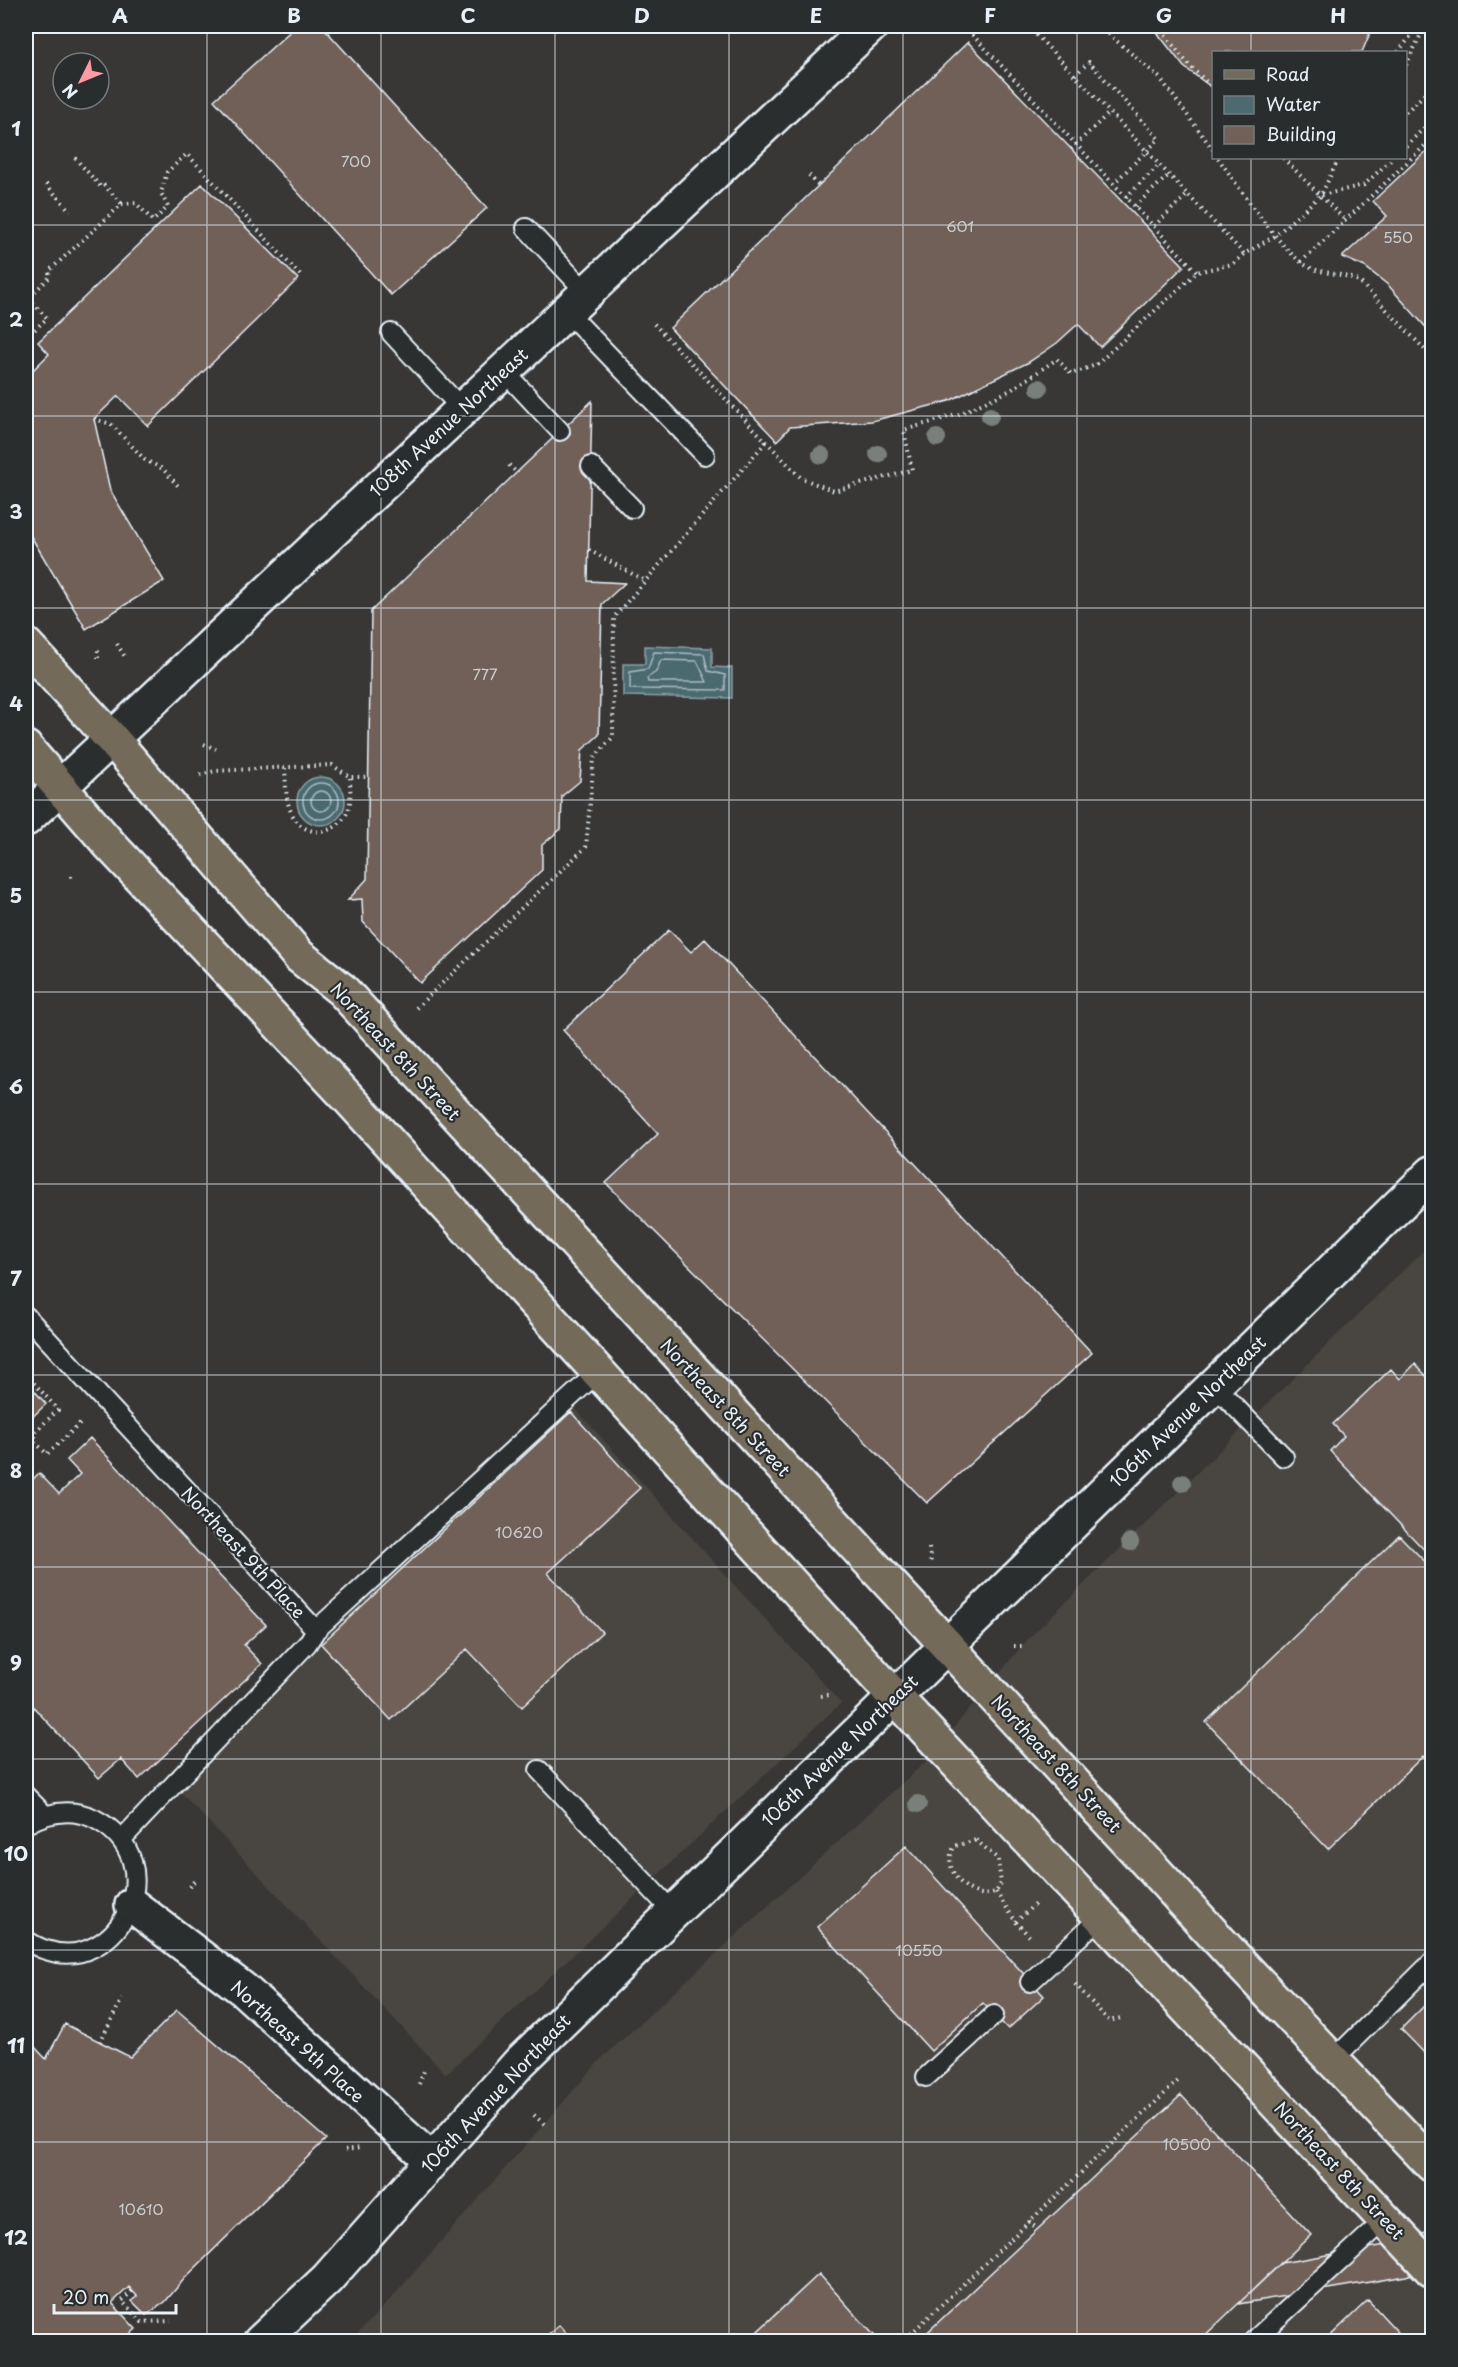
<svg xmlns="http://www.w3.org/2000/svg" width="1458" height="2367" font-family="'Playpen Sans',sans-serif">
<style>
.built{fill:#494440}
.water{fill:#4c6a70;stroke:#8aa0a6;stroke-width:1.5}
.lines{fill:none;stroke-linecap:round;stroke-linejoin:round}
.shore{stroke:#aabbc2;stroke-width:1.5}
.building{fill:#716158;stroke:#e8f1f8;stroke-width:1.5}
.service-casing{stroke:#e8f1f8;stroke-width:22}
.minor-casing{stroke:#e8f1f8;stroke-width:38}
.tertiary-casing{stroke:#e8f1f8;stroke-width:38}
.secondary-casing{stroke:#e8f1f8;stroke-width:38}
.primary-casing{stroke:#e8f1f8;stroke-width:38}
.path{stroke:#e8f1f8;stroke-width:4;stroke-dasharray:1.5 4.5;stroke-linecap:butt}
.service{stroke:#2a2d2e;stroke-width:18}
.minor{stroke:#2a2d2e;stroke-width:33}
.tertiary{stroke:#2a2d2e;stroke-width:33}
.secondary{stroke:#2a2d2e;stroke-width:33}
.primary{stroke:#736b5a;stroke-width:33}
.tree{fill:#79807c}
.grid{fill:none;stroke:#e8f1f8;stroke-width:1.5;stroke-opacity:0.55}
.labels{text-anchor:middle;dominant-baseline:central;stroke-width:4.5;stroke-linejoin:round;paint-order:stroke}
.number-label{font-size:15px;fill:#cacdd0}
.street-label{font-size:18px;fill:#e8f1f8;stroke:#2a2d2e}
.neatline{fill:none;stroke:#e8f1f8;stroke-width:2}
.grid-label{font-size:20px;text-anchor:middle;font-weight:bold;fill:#e8f1f8}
</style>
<rect width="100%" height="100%" fill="#383736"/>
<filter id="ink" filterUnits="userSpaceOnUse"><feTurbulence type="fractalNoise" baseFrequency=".0167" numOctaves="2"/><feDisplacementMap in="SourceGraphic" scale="12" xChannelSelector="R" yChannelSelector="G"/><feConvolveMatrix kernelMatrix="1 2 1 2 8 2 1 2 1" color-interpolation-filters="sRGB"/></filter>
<g filter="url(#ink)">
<path class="built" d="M1432,1242V2341L349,2342L388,2302L601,2059L924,1763L1027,1640Z
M573,1406L841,1703L446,2074L170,1781Z"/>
<path class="water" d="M645,646L712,648V667L732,668V698L623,696V664H645Z
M297 801a24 24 0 1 1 48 0a24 24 0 1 1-48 0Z"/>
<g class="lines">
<path class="shore" d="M654,652L704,654L708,671L725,675V690L630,689V672L648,669Z
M661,660L697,661L707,682H648L647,678L656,672Z
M303 801a18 18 0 1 1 36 0a18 18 0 1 1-36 0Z
M311 801a10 10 0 1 1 20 0a10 10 0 1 1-20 0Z"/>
</g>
<path class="building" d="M296,26H322L487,208L391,295L214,100Z
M1152,26H1373L1362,52H1214V89L1184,67Z
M968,42L1184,266L1100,347L1078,324L1057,343L1029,362L949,401L872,421L790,427L777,441L670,328Z
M1432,146V334L1388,285L1365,267L1342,257L1387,216L1373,201Z
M202,184L298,279L148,426L118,396L94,419L110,490L164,581L86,629L26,528V377L49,354L38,342Z
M592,401L588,581L625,583L602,604L599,735L582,750L580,781L562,796L561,829L542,845V870L420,983L363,922L362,899L348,900L367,879L371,611Z
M669,930L691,952L705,939L1092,1353L927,1503L606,1183L658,1134L563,1030Z
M1415,1364L1432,1382V1558L1330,1451L1344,1436L1333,1424L1391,1369L1400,1379Z
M26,1381L46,1404L26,1423Z
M571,1412L640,1488L548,1573L602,1632L522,1707L467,1649L391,1720L321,1644Z
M90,1438L266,1625L244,1645L262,1664L139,1779L121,1759L99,1778L26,1699V1486L39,1473L59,1494L80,1474L67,1460Z
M1399,1535L1432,1569V1766L1423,1756L1328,1849L1206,1722Z
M906,1846L1044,1996L1008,2029L983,2003L931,2051L817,1927Z
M1432,1998V2061L1401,2029Z
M177,2010L326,2139L185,2278L165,2302L146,2315L132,2301L137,2296L129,2287L112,2303L136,2329L122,2342H31L26,2336V2052L33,2045L46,2059L65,2024L130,2057Z
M1181,2095L1311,2235L1238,2304L1198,2342H917Z
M1432,2230V2267L1406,2276L1238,2304L1281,2263L1380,2246Z
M819,2274L880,2342H746Z
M1368,2300L1407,2342H1324Z
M559,2325L574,2342H541Z"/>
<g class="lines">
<defs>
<path id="service" d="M526,228L587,293
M567,312L705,455
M391,333L462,409
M504,371L560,431
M591,466L632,508
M26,1316L316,1630
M1214,1385L1284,1457
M539,1770L673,1912
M26,1796L44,1814
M26,1824C48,1812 71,1807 95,1819C176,1861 119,1975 46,1950C39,1948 32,1944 26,1940
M121,1840L307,1644L316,1630L598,1372
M1030,1982L1102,1916
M1332,2061L1432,1962
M926,2077L994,2015
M1252,2342L1386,2219"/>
<path id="minor" d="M132,1905L244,1990L431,2160"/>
<path id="tertiary" d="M260,2342L327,2279L519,2063L1432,1173"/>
<path id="secondary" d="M26,819L871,26"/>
<path id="primary" d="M26,645L111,738L299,956L342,990L1239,1962L1432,2165
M26,748L110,845L351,1101L894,1696L1432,2270"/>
</defs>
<use href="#service" class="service-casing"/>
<use href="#minor" class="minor-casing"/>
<use href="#tertiary" class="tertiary-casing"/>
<use href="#secondary" class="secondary-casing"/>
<use href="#primary" class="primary-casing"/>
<path class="path" d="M964,26L1197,272
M1028,26L1244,254
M1099,26L1160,78L1214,151
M1158,26L1188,64L1214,89
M1398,52L1419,26
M1406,65L1425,26
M1075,75L1089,62L1159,139L1114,183
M1406,112L1432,87
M1406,146L1432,120
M1071,149L1110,112
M75,158L100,186L103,184L122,204
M1218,158C1237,184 1281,252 1307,266C1323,275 1343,272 1360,282L1432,357
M1283,158L1345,220
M809,175L818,185
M46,184L70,211
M1322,195L1364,185L1393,158
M1126,197L1160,164
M1135,206L1170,174
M1154,226L1188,194
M1301,262L1432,139
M654,324L801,478L834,491L912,470L904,430L959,414L1011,390L1057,359L1071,374L1096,365L1197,272L1233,264L1244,254L1275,236L1321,195L1339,158
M26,338L47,318L28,298L50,277L49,271L122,204L136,203L153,221L168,207L161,193L167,172L187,154L300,275
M26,369L29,373
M94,419L111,424L145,460L163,469L179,487
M509,465L516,472
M589,550L645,581
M117,644L125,657
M98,658V649
M204,744L216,749
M285,768C286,783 285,800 292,814C304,838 335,837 347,813C352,802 350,789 350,777
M200,775L215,771L332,765L350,777H368
M71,876V882
M416,1008L586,847L594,758L613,737L614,617L766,442
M26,1374L58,1410L35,1432V1442L47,1454L82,1422
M26,1451L35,1442
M929,1548L931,1564
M1014,1646H1024
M821,1696L830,1695
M976,1840L998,1859L1001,1883L996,1892C991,1893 985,1895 981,1894C961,1890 941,1865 955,1846Z
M189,1887L196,1879
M996,1892L1016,1922L1032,1939
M1016,1922L1037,1902
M1075,1984L1109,2021L1121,2018
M100,2042L122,1999
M419,2084L424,2071
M534,2115L545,2125
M345,2150L361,2148
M1029,2221L1037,2229
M132,2291L122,2301L142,2322L171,2321
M902,2342L1179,2080"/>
<use href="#service" class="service"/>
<use href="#minor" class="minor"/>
<use href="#tertiary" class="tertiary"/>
<use href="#secondary" class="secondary"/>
<use href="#primary" class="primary"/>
</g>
<g class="tree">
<circle cx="1039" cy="388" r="9"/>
<circle cx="990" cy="416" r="9"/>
<circle cx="937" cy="438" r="9"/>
<circle cx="878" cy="454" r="9"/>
<circle cx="821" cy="455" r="9"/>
<circle cx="1182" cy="1483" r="9"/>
<circle cx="1130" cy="1542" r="9"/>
<circle cx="918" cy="1804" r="9"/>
</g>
</g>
<path class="grid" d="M207,26V2342M381,26V2342M555,26V2342M729,26V2342M903,26V2342M1077,26V2342M1251,26V52M1251,158V2342M26,225H1432M26,416H1432M26,608H1432M26,800H1432M26,992H1432M26,1184H1432M26,1375H1432M26,1567H1432M26,1759H1432M26,1950H1432M26,2142H1432"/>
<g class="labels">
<g class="number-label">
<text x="356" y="160">700</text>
<text x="960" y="225">601</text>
<text x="1398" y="236">550</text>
<text x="485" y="673">777</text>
<text x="519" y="1531">10620</text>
<text x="919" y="1949">10550</text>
<text x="1187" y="2143">10500</text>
<text x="141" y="2208">10610</text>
</g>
<g class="street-label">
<text transform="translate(448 422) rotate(-43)">108th Avenue Northeast</text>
<text transform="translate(396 1051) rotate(47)">Northeast 8th Street</text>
<text transform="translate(726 1407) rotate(47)">Northeast 8th Street</text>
<text transform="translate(1187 1411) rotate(-44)">106th Avenue Northeast</text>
<text transform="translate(244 1552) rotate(47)">Northeast 9th Place</text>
<text transform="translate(839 1750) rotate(-44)">106th Avenue Northeast</text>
<text transform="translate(1057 1763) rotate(47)">Northeast 8th Street</text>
<text transform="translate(298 2041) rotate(42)">Northeast 9th Place</text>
<text transform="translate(495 2093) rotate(-47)">106th Avenue Northeast</text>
<text transform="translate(1340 2170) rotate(47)">Northeast 8th Street</text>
</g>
</g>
<rect width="1458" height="2367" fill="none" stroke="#2a2d2e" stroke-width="66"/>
<rect x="1212" y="51" width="195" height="108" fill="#2a2d2e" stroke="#767b7f" stroke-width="1.5"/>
<rect x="1224" y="70" width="30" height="9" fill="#736b5a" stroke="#767b7f" stroke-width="1.5"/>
<text x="1266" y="81" font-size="18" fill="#e8f1f8">Road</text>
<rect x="1224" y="96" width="30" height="18" fill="#4c6a70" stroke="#767b7f" stroke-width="1.5"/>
<text x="1266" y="111" font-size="18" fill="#e8f1f8">Water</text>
<rect x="1224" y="126" width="30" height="18" fill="#716158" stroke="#767b7f" stroke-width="1.5"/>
<text x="1266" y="141" font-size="18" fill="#e8f1f8">Building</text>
<g transform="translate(81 81) rotate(227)"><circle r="28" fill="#2a2d2e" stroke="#767b7f" stroke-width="1.5"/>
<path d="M0-4.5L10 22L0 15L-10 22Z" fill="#ff9aa2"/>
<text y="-9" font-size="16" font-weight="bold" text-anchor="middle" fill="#e8f1f8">N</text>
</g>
<path d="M54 2304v9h122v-9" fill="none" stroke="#e8f1f8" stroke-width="3"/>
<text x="63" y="2304" font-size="18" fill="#e8f1f8" stroke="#2a2d2e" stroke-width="4.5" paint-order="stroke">20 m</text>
<rect x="33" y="33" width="1392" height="2301" class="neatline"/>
<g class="grid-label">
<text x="120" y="23">A</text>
<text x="294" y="23">B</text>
<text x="468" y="23">C</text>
<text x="642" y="23">D</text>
<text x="816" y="23">E</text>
<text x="990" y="23">F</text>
<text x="1164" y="23">G</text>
<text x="1338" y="23">H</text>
<text x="16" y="136">1</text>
<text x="16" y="327">2</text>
<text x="16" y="519">3</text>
<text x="16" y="711">4</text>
<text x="16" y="903">5</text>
<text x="16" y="1094">6</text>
<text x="16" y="1286">7</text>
<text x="16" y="1478">8</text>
<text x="16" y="1670">9</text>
<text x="16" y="1861">10</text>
<text x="16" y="2053">11</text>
<text x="16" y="2245">12</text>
</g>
</svg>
